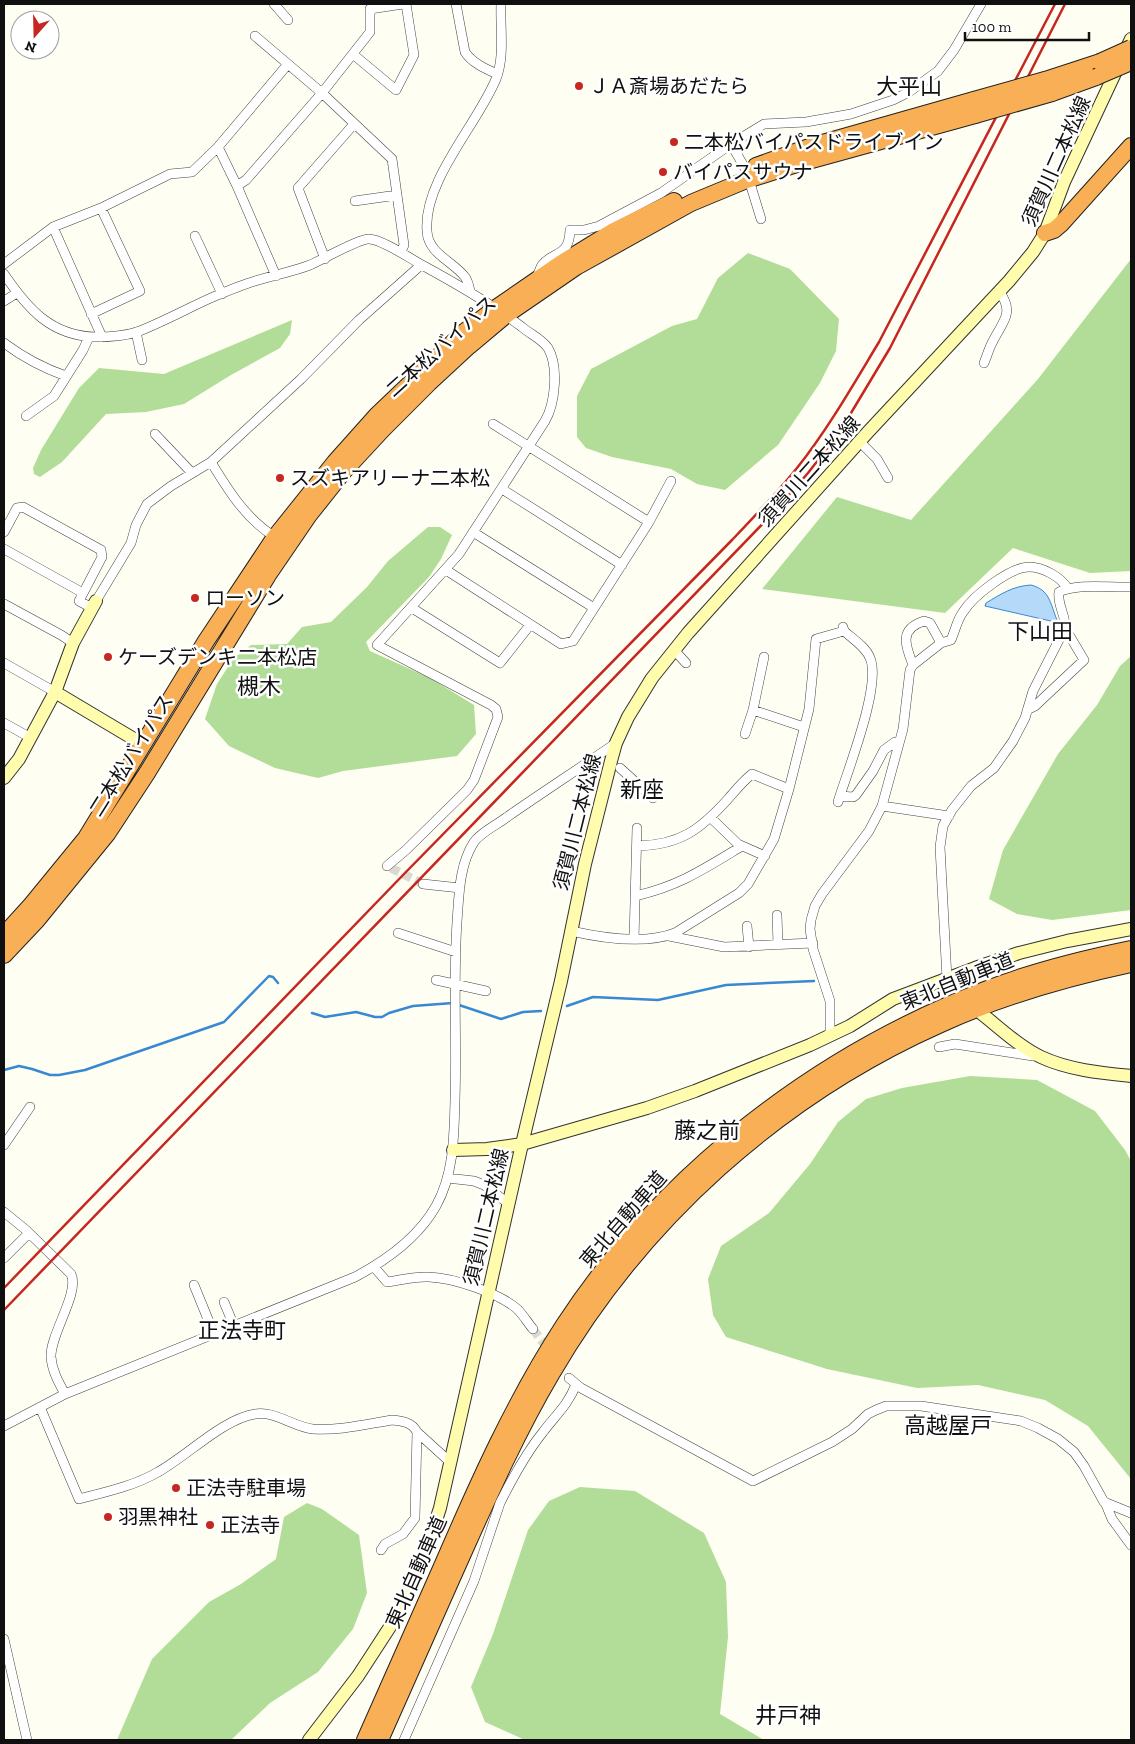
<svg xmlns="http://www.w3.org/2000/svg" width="1135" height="1744" font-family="'Zilla Slab','Noto Sans JP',serif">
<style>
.forest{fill:#b1dd98}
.water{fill:#b4d9f9;stroke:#3888d3}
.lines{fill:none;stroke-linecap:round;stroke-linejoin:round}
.stream{stroke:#3888d3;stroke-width:2.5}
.street-tunnel{stroke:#dbdad0;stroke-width:9;stroke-dasharray:9 4.5;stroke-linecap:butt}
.street-casing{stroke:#434343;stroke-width:10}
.secondary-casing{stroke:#323232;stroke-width:14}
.highway-casing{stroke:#212121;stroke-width:18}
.street{stroke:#fff;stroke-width:9}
.secondary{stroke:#fffdad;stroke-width:12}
.highway{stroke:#f9af56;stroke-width:16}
.rail{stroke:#c62721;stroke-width:2.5}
.highway-bridge-casing{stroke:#212121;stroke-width:18;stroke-linecap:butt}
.highway-bridge{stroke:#f9af56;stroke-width:16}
.poi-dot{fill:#c62721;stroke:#fff;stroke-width:2}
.labels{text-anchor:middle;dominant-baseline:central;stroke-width:5;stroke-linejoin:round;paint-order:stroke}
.poi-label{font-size:20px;fill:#101010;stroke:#fff;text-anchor:start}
.street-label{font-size:20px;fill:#101010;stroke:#fff}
.quarter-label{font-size:22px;fill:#101010;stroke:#fff}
</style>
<rect width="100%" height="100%" fill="#fffef2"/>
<path class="forest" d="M748,253L790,269L839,319L836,351L820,383L778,445L725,490L697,484L671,469L612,457L586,448L577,437V396L591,369L672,326L697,319L718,278Z
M1131,259V571L1090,573L1013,548L945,613L762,589L837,497L911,520L1038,379Z
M292,320L290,334L280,348L231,375L184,404L146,412L106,414L62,462L40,477L34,474L33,468L41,450L79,388L99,368L164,374Z
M428,527H440L452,535L441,559L429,577L366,642L370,651L430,678L474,705L476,734L457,756L343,771L318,778L275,768L229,746L205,719L217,684L233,659L251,645L287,644L302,627L331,622L367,587L388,561Z
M1131,656V910L1052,920L1017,914L989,899L1003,850L1058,754L1097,705L1120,666Z
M970,1076L1037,1080L1095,1111L1125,1150L1131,1161V1479L1088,1426L1045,1400L978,1385L917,1388L827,1369L726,1337L713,1315L708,1279L721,1246L769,1213L810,1164L838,1122L866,1099L902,1088Z
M580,1487L635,1491L704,1533L726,1582L728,1637L720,1714L764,1740H525L485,1722L471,1687L493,1634L528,1530L549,1501Z
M307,1503L322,1509L359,1535L367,1593L353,1629L318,1672L270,1703L231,1740H117L152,1659L209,1602L241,1584L276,1559L284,1517Z"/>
<path class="water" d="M1031,585C1050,590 1050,603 1057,620L1055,622L985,606L986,603C1001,594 1013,586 1031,585Z"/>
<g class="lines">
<path class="stream" d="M567,1006L593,997L658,1000L726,985L814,981
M312,1013L325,1017L356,1012L375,1017H382L389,1013L413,1006L453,1003L501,1019L523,1012L541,1011
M4,1070L19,1066L32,1069L50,1075H59L85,1070L224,1022L269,976L273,977L278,983"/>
<path class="street-tunnel" d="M391,868L423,884
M950,989L964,1000
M533,1329L549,1351"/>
<defs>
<path id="street" d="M274,4L288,20
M456,4L465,52C472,63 486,69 497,74
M255,36L322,93L392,159L404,245L401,252
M354,55L396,90L414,55L406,4
M731,144L746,170L761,219
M218,147L237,186L276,276
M237,186L246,180L322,93L370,32V9L403,4
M355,201L397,195
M53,227L102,337
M195,236L222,294
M325,259L298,188L354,124
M4,264L53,227L101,208L170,174L192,172L218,147L288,64
M4,274C28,309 51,336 96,337C109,337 124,336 137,332C163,322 188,308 213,297C227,291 241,285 255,281C273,275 292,272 310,265C324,259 356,240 368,239C380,238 411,259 422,265C457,284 490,303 522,327C530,334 542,339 548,348C559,367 555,404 545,421L459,554L377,645L491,705L496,709L498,717L474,780L467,790L406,850L387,866
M537,276C539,273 540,268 542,265C554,250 569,258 570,230H584L599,226L661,193L731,144L764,124L806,122L851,114L893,100L909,92L938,71L954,50L981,4
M470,291C469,286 468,281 465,277C453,261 428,254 427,231C423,181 477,125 496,79C505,56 500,29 501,4
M4,301L17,293
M91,314L140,291L101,208
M136,332L142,360
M4,343C24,358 43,368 66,376
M984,363C987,356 989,348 993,341C1003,321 1015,313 999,291
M26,416L54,396L83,350L89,337
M155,434L192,473
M860,442L877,459L888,478
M211,462C228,490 246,519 275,537
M502,489L622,565
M649,522L671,481
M4,532L17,508L23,507L101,550L102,557L79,601L92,608
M473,532L594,608
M4,549L83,593
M446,570L561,644L573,641L649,522L493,424
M96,601L131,543L136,525L147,504L171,486L211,462L301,379L359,320L421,265
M4,604L61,635L73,643
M412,608L500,663L530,625
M674,650L686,663
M4,663L55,692
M913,665C905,645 899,629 924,621L930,623L941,643
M753,710L804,727
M1027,710L1035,706L1084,660L1065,628
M4,723L31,738
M745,734L753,710L764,657
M620,768L653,798
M840,796L853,797L856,795L873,771L884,750L895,742H899
M838,802C847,772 882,685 870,658C866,647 853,639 844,631L843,627
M882,806L949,816
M711,818L738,844L765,856
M637,846C680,845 700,830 728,799C735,791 743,781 752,774L789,789
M423,884L460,888
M635,896C679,886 704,869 742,846
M777,915L778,945
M747,926L749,947
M571,931C602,938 644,945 675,933L739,893L748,884L774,839L789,789L809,709L816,639L844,631
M398,933L456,952
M669,936L724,947L813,943
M634,939L637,828
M947,979L940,847L943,826L952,810L971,786L994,768L1013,741L1025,718L1033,691L1065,628C1066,615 1057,605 1059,592C1078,583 1110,588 1131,587
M436,980L486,991
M830,1035V1001L813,949L810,929L811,920L815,906L822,894L869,831L882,806L903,729L910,670L913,665L941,643L951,640C955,631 957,620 963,612C973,596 1010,567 1029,567C1043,567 1061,577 1068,589
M939,1047L955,1044L1033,1056
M4,1145L30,1107
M447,1178L474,1181L484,1185L509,1204
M4,1212L26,1230L71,1274C80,1293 50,1334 51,1357C52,1371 59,1383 65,1394
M4,1258L28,1234
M374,1267L387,1282C401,1280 415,1276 429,1277C454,1278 498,1293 516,1308C523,1314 527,1322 533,1329
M194,1285L214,1334
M224,1302L234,1326
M569,1378L581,1388L753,1481L832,1442L852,1429L868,1414L876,1410L886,1406H921L1021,1421L1038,1428L1058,1439L1074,1452L1084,1466L1104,1502L1131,1513
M40,1407L79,1499C106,1492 134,1486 158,1472C187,1456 223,1419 255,1414C273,1410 294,1427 313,1429C338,1431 367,1424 392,1420C402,1421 412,1422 417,1432L450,1462
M4,1426L65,1394L355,1277C387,1260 418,1238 436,1206C454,1174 454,1136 455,1100C457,1041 453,981 457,922C459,896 459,865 474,842C481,832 497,825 507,817C543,792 580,768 616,743
M1105,1502L1112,1519L1131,1545
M381,1550L385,1544L403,1534L415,1518L417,1432
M4,1639L27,1740
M404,1740L474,1581L500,1503C512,1479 526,1453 543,1432C555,1416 569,1404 576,1384"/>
<path id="secondary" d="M55,692L144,745
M4,778L19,759L55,692L73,643L96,601
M982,1014C1001,1029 1020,1047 1041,1057C1069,1070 1101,1073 1131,1076
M453,1150L487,1149L522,1144L647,1108L695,1091L810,1045L850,1026L893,999L975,968L1019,953L1067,941L1131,929
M309,1740L358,1676L397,1616L425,1554L440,1508L522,1144L561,981L585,864L611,761L616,743L628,717L652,678L688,633L868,432L1009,281L1033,252L1045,233L1064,182L1131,39"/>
<path id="highway" d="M1045,80L1100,62
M1052,93L1096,77
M756,166L812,146L974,100
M1045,233L1054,230L1061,224L1131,146
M4,935L32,904L86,838L206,641L275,537L335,462L377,415L463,333L496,308L560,264L612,232L674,201
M4,955L37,920L107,834L147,773L268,575L309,515L344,471L383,429L429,383L469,346L506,315L576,267L691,203L744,181L797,164L975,115
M365,1740C391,1682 417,1623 443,1564C478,1483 515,1400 564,1325C663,1173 816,1055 985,990C1033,971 1082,959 1131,949
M380,1740C404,1686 428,1632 452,1578C483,1509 513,1439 552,1373C641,1220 779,1096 941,1024C1002,996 1066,978 1131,964"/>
</defs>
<use href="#street" class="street-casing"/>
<use href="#secondary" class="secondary-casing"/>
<use href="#highway" class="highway-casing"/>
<use href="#street" class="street"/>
<use href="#secondary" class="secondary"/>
<use href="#highway" class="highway"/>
<path class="rail" d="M4,1288L404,874L732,540C754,517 777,493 797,468C828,429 853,385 879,342L1055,4
M4,1310L773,513L808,473L839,433L890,348L1065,4"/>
<defs>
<path id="highway-bridge" d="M1100,62L1131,48
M1096,77L1131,62
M974,100L1045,80
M975,115L1052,93"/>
</defs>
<use href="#highway-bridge" class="highway-bridge-casing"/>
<use href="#highway-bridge" class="highway-bridge"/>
</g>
<g class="poi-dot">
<circle cx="579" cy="86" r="5"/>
<circle cx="674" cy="142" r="5"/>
<circle cx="663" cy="172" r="5"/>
<circle cx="280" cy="478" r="5"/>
<circle cx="195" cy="598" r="5"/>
<circle cx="108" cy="657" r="5"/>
<circle cx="176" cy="1488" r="5"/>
<circle cx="108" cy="1517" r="5"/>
<circle cx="210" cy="1525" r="5"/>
</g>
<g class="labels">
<g class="poi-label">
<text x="589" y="86">ＪＡ斎場あだたら</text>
<text x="684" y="142">二本松バイパスドライブイン</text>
<text x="673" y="172">バイパスサウナ</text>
<text x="290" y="478">スズキアリーナ二本松</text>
<text x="205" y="598">ローソン</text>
<text x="118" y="657">ケーズデンキ二本松店</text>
<text x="186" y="1488">正法寺駐車場</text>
<text x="118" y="1517">羽黒神社</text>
<text x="220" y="1525">正法寺</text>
</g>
<g class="street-label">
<text transform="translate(1056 161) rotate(-66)">須賀川二本松線</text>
<text transform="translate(441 346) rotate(-42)">二本松バイパス</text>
<text transform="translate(809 471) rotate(-48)">須賀川二本松線</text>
<text transform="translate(131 755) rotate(-58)">二本松バイパス</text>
<text transform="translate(577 822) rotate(-76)">須賀川二本松線</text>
<text transform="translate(957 981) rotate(-22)">東北自動車道</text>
<text transform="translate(486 1217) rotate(-77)">須賀川二本松線</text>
<text transform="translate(623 1219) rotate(-49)">東北自動車道</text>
<text transform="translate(416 1572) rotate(-66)">東北自動車道</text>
</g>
<g class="quarter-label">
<text x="909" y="86">大平山</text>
<text x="1040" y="631">下山田</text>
<text x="259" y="686">槻木</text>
<text x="642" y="789">新座</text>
<text x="707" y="1130">藤之前</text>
<text x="242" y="1330">正法寺町</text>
<text x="948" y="1425">高越屋戸</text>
<text x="788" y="1715">井戸神</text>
</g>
</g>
<rect width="1135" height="1744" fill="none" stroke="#101010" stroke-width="10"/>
<g transform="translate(35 35) rotate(200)"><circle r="24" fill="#ffffff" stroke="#9f9f9f"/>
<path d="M0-4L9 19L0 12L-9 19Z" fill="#c62721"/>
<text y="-8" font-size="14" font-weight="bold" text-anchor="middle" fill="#101010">N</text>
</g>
<path d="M965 32v8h124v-8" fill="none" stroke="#101010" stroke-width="2.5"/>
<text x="972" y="32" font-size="15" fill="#101010" stroke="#ffffff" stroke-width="4" paint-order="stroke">100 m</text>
</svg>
